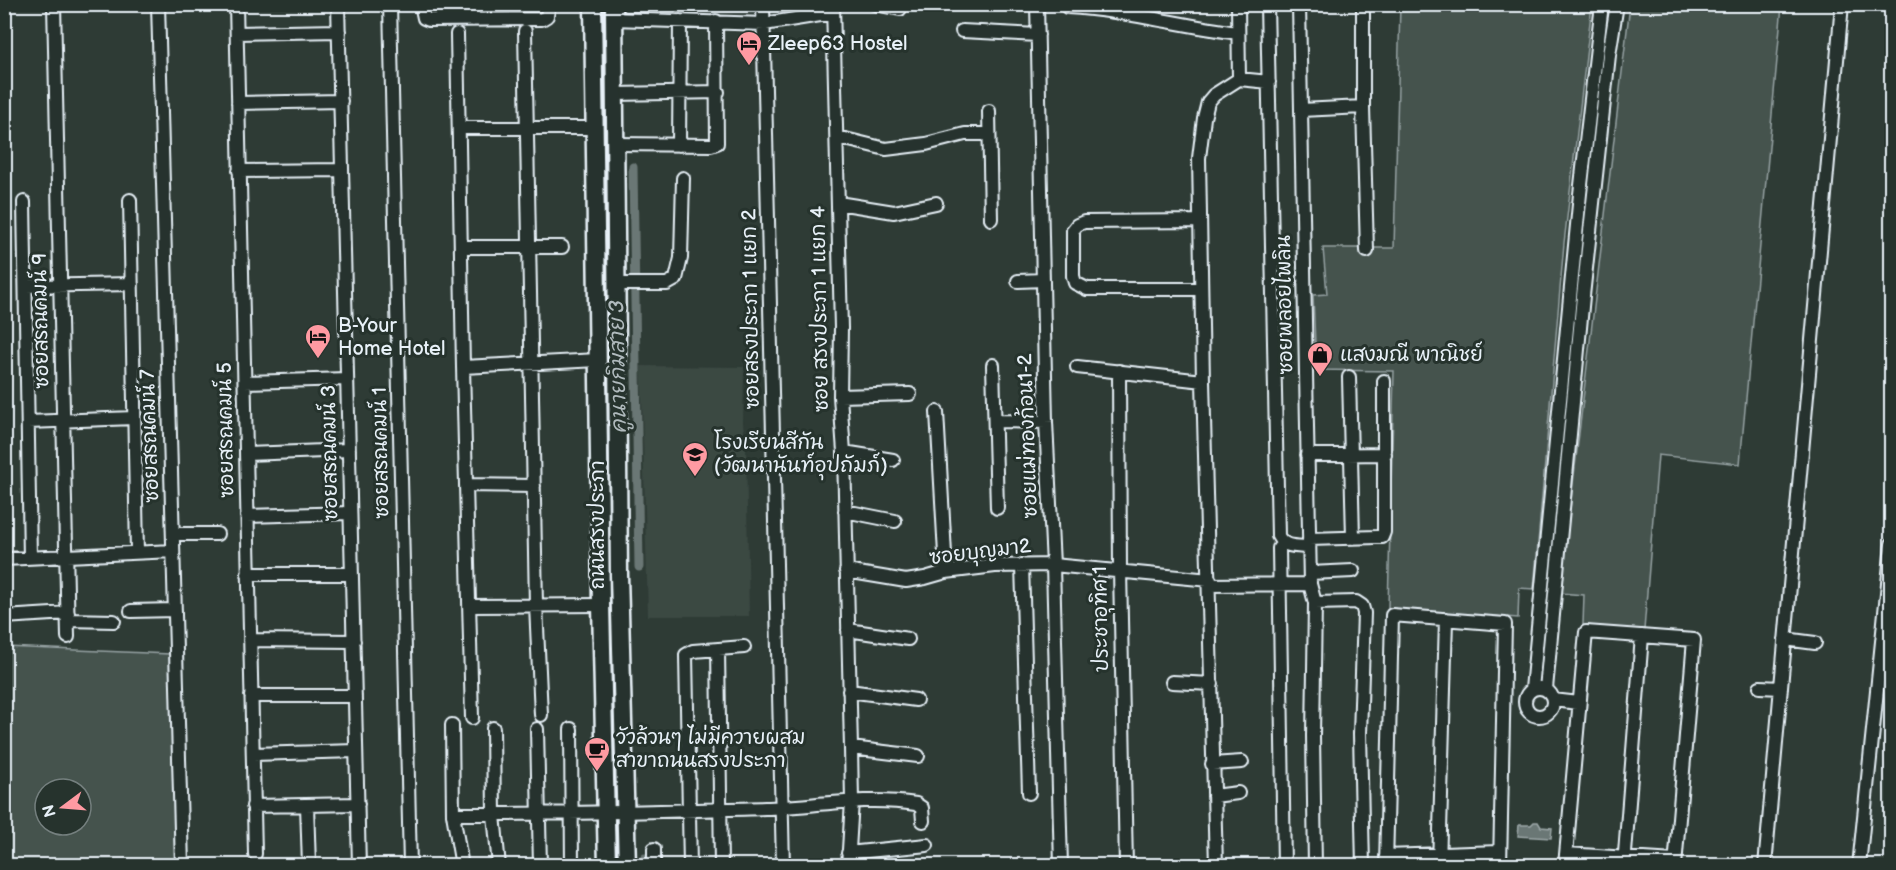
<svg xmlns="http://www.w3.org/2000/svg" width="1896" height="870" font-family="'Balsamiq Sans','Playpen Sans Thai',sans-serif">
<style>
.built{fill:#3b4843}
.green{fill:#45524e;stroke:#96a2a3;stroke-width:1.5;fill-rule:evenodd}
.water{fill:#6b7775;stroke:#9da8a9;stroke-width:1.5}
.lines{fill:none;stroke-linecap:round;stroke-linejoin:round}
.canal{stroke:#6b7775;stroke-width:9}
.minor-casing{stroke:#e8f1f8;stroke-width:16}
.major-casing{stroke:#e8f1f8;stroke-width:21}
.minor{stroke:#26332d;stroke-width:12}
.major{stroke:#26332d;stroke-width:16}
.labels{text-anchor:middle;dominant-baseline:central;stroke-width:6;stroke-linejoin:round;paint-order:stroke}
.poi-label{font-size:20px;fill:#e8f1f8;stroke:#26332d;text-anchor:start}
.street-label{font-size:20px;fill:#e8f1f8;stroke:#26332d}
.water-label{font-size:21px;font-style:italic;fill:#b0babd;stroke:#26332d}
</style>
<rect width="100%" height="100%" fill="#2e3b35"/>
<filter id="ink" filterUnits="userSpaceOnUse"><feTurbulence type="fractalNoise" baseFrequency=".0167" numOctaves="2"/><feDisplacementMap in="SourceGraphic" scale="12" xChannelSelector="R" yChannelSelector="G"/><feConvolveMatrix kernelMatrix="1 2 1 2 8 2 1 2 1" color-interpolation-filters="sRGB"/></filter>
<g filter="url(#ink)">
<path class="built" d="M641,366L744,367L743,423L746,449L749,616H648Z"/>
<path class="green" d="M1400,5H1592L1564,243L1534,589L1519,588L1518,618L1388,608L1394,371L1316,370L1313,295L1327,294L1323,248H1394Z
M1630,5H1782L1740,464L1658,455L1644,630L1583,625L1584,595L1560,593Z
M5,647L170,654L177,865L5,866ZM45,789H81V825H45Z"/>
<path class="water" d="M1534,822H1538L1541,827L1552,828L1551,838L1518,836L1519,825H1531Z"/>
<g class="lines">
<path class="canal" d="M633,167L639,567
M645,858V866"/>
<defs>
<path id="minor" d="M54,4L68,637
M158,4L182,866
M236,4L255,854
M338,4L359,866
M390,4L410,866
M421,4L424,18L429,20L542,19L547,16L549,4
M763,4L783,866
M833,4L841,328L840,396L844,452L851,748L852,801L848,866
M875,4L900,9
M1037,4L1046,422L1053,565L1061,866
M1267,4L1278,536C1284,548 1297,546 1309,547
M1299,4L1310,584L1315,603L1313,736L1315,866
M1363,4V107L1367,251
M1067,7C1125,10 1181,26 1238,33
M614,19L764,24L833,13
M473,20V4
M525,31L536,605L541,715
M962,31L1038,35
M237,33L339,31
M457,34L463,367L472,718
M1239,79L1269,82
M615,94L718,92
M238,103L341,101
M1301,110L1363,107
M989,111L991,219
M460,128H595
M837,137L886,149L926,144L965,134H989
M616,144L711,145L717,143L716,21
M679,145L680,21
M239,171L342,170
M130,200L137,552
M24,202L30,558
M838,203L894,212L936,203
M1199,221L1084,222L1077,225L1073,230V276L1075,283L1087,289H1201
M461,247H562
M1018,281L1043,280
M618,284H667L676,279L681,258L683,178
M26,286L132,284
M993,365L997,508
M463,367L598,360
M1077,367L1203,381
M1119,371L1120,570L1126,866
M1349,377L1353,538
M245,382L347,379
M840,396L910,394
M937,412L946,572
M995,421L1046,422
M28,422L134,418
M844,452L893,460
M246,454L349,450
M1307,455L1385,454
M466,485L534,486
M845,511L895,521
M247,516L350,513
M173,534H217
M1309,539L1377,537H1382L1384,532V381
M1279,548L1284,866
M4,559L173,551
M1022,565L1029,793
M846,571L906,581L925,578L946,572L995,566L1053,565L1210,580
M1310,573L1353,571
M248,574H352
M1210,585L1310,584
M1315,603L1356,602L1362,606L1364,613L1360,734L1363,866
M469,606L601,605
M131,611L175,610
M4,617L68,613
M68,620L114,621
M848,630L908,639
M1785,639L1815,643
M250,640L354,641
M718,649L721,866
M1172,682L1212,684
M1760,687L1781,688
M1525 702a14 14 0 1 1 28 0a14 14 0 1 1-28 0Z
M1532,689L1580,194L1602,4
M1546,689L1583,296L1609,55L1617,4
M849,691L916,700
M251,696H355
M1553,700L1579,703
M452,725L453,814L462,866
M493,728L494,815L499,866
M537,729L540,866
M571,729L572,866
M851,748L918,756
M253,754L356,751
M1212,764L1242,762
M1214,796L1238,793
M307,805L309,866
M253,806L358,804
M453,814C557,815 661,811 765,808C815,806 866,796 916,804L922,808L923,821
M654,849V866
M848,853L927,845
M1566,854L1675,861
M1386,856L1499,852
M690,866L686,655L693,651L744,647
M1216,866L1203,381L1199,158L1204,118L1208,102L1214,95L1239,79L1238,4
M1386,866L1392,615L1505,624L1500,866
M1439,866L1446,619
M1565,866L1586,632L1694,640L1675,866
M1624,866L1642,636
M1765,866L1842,4
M1859,866L1892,544"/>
<path id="major" d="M593,4L601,605L607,866
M614,4L619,575L627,866"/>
</defs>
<use href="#minor" class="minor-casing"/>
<use href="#major" class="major-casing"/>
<use href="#minor" class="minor"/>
<use href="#major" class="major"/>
</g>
</g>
<defs>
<symbol id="hotel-pin" viewBox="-11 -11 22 30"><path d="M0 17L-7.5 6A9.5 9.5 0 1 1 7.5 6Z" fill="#ff9aa2" stroke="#26332d"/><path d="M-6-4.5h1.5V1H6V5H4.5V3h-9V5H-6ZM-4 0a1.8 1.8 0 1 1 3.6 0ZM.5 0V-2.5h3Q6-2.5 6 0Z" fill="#111"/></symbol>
<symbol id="shop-pin" viewBox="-11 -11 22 30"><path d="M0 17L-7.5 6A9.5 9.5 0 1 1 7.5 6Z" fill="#ff9aa2" stroke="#26332d"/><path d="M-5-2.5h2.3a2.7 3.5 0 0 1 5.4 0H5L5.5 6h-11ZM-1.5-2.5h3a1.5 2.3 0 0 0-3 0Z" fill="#111"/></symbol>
<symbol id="school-pin" viewBox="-11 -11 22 30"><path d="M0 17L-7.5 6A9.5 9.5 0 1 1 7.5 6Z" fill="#ff9aa2" stroke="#26332d"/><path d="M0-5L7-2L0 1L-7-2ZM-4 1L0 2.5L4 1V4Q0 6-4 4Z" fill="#111"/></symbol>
<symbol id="cafe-pin" viewBox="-11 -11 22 30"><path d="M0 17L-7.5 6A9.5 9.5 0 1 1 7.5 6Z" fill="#ff9aa2" stroke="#26332d"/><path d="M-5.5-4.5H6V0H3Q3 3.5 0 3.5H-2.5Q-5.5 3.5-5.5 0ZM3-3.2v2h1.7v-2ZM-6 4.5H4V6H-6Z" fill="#111"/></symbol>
</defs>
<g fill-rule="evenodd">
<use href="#hotel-pin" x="734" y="29" width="30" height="40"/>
<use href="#hotel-pin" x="303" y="322" width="30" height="40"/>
<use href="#shop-pin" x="1305" y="340" width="30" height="40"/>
<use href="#school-pin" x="680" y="440" width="30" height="40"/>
<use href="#cafe-pin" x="582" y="735" width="30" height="40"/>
</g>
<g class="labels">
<g class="poi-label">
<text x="768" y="44">Zleep63 Hostel</text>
<text x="338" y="326">B-Your<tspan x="338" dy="23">Home Hotel</tspan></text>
<text x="1340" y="355">แสงมณี พาณิชย์</text>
<text x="714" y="443">โรงเรียนสีกัน<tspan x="714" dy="23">(วัฒนานันท์อุปถัมภ์)</tspan></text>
<text x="616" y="738">วัวล้วนๆ ไม่มีควายผสม<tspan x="616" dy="23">สาขาถนนสรงประภา</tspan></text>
</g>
<g class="street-label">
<text transform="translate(1285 305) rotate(-91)">ซอยพลอยไพลิน</text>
<text transform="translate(751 309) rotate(-91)">ซอยสรงประภา 1 แยก 2</text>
<text transform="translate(820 309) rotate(-91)">ซอย สรงประภา 1 แยก 4</text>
<text transform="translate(41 321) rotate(-91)">ซอยสรณคมน์ 9</text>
<text transform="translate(226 430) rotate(-91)">ซอยสรณคมน์ 5</text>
<text transform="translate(150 436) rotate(-92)">ซอยสรณคมน์ 7</text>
<text transform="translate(1028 436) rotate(-92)">ซอยแม่ทองก้อน1-2</text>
<text transform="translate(330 453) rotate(-91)">ซอยสรณคมน์ 3</text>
<text transform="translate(381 453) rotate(-91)">ซอยสรณคมน์ 1</text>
<text transform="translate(598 525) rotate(-90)">ถนนสรงประภา</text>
<text transform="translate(980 552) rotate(-7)">ซอยบุญมา2</text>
<text transform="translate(1101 619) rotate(-91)">ประชาอุทิศ 1</text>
</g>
<g class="water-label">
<text transform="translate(618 367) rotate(-91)">คูนายกิมสาย 3</text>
</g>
</g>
<rect width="1896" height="870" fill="none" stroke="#26332d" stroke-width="24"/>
<rect x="12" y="12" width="1872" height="846" fill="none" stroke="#e8f1f8" stroke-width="2" filter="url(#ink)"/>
<g transform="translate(63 807) rotate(254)"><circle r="28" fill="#26332d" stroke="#747f7e" stroke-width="1.5"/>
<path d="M0-4.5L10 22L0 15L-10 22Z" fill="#ff9aa2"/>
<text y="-9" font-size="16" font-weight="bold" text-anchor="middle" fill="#e8f1f8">N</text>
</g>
</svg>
